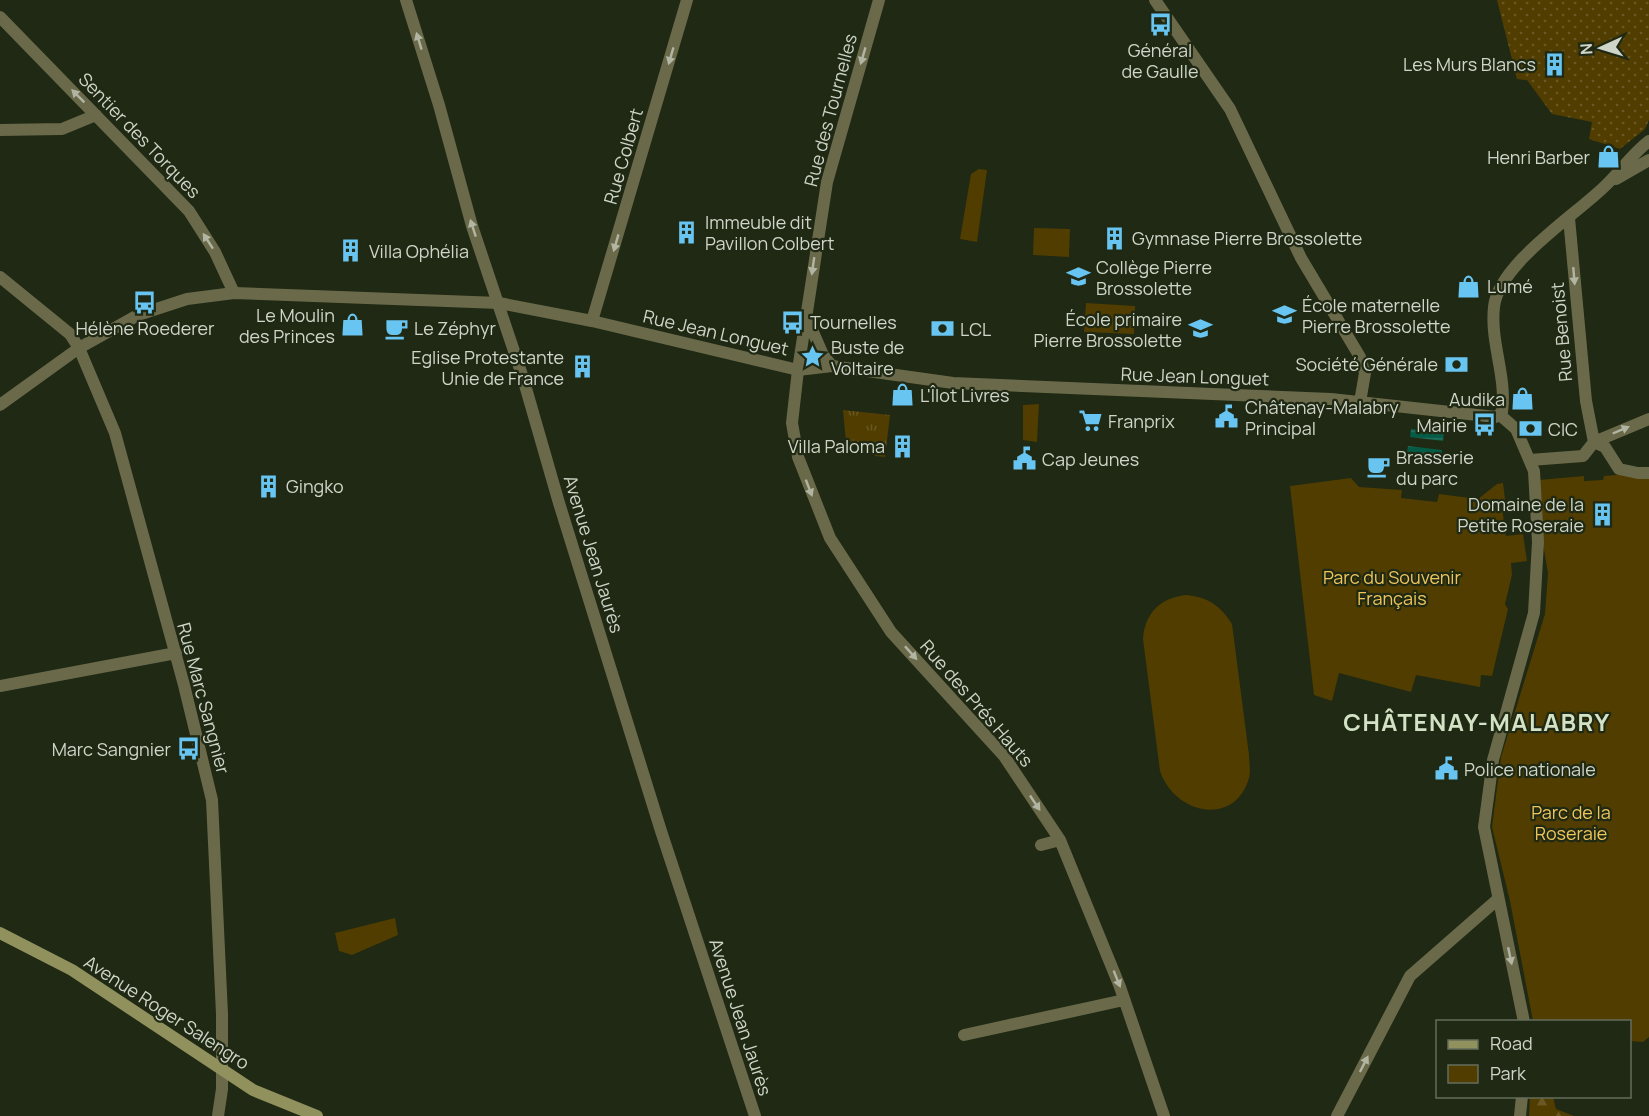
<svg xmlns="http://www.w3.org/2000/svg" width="1649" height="1116" font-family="Manrope,sans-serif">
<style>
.grass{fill:url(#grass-tufts)}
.forest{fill:url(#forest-firs)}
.park{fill:#513d00}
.garden{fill:url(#garden-dots)}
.water{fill:url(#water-rules)}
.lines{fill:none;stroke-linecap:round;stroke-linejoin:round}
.minor{stroke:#6a6a4b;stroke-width:12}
.tertiary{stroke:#6a6a4b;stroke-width:12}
.secondary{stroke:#91915e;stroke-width:12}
.oneway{fill:#b1b5a2}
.labels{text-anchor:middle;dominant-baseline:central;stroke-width:4.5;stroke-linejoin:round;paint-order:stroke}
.poi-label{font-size:18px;fill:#cfd5c8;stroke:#1f2913;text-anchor:start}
.street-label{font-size:18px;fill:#cfd5c8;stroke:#1f2913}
.park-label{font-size:18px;fill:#efc55a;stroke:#1f2913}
.district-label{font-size:24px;font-weight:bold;letter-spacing:1.5px;fill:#d3e1c5;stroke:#1f2913}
</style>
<defs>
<pattern id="grass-tufts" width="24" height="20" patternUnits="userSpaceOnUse" patternTransform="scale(1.5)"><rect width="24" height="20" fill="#513d00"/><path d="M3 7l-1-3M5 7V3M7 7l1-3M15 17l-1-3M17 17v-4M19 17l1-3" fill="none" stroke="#695824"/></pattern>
<pattern id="forest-firs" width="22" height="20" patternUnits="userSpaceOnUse" patternTransform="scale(1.5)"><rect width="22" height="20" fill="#513d00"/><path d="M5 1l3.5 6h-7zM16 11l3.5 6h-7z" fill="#695824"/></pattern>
<pattern id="garden-dots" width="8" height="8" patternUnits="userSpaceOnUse" patternTransform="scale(1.5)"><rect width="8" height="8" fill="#513d00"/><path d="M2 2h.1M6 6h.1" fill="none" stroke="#695824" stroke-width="1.8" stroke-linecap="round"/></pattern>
<pattern id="water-rules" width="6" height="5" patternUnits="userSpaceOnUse" patternTransform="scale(1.5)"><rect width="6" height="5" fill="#045c46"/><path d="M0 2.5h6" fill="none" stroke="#28725f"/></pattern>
</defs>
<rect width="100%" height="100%" fill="#1f2913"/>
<path class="grass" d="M843,410L890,415L885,457L875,456L874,443L846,442Z"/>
<path class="forest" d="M1530,1096L1553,1097L1556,1109L1574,1116H1529Z"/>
<path class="park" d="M979,169L987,170L977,242L960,239L971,174Z
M1034,228L1070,229L1069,257L1033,255Z
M1086,303L1135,306L1134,334L1084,332Z
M1039,404L1037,442L1023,440V405Z
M1629,474L1649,477V1037L1643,1042L1630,1041V1022L1533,1021L1510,901L1492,827L1501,757L1545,614L1548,573L1543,544L1539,480L1584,476V481L1603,480L1604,476Z
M1351,478L1359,487L1402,490L1401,498L1437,502L1439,494L1478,499L1497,484L1503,483L1506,507L1502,508L1506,536L1523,534L1527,561L1511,563L1512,575L1505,604L1508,609L1492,676L1481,675L1480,687L1416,675L1411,692L1339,673L1332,701L1314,695L1290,486Z
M1186,595C1208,597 1221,606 1232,624L1249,755C1249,762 1251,771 1249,778C1235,827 1175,815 1160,771L1143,639C1145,613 1160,598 1186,595Z
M395,918L398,935L352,955L339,951L335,933Z"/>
<path class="garden" d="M1497,0H1649V120L1645,129L1620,149L1589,139L1592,122L1552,114L1527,80L1517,79Z"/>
<path class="water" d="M1411,429L1444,432L1443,441L1410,437Z
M1408,446L1442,450L1441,456L1407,452Z"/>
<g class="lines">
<path class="minor" d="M406,0L439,105L472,226L523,378L559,503L661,831L755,1116
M879,0L827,182L798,370L792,423L798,457L830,538L891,632L1004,756L1060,840L1120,987L1164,1116
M1155,0L1230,109L1301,258L1360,357L1365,373L1360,402
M0,17L189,211L215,252L234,293
M0,130L62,129L96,115
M1569,218L1586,401L1594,442
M0,277L70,334L79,348L115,433L184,685L212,800L222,1014V1089L218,1116
M806,316L823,355L832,366
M592,321L687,0
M1500,415L1516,429L1534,471L1538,542L1534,613L1493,760L1484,827L1524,1022
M1594,442L1605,447L1619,469L1638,473H1649
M1530,460L1583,456L1594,442L1649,419
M0,686L176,653
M1041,845L1060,840
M964,1035L1124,1000
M1337,1116L1410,976L1498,899
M1520,1116L1522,1096"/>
<path class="tertiary" d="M1616,179L1649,160
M0,405L79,348L138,315L187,299L234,293L499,303L592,321L798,370L832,366L953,383L1331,399L1496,417L1502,412C1507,376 1490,343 1494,307C1498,265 1574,216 1604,187C1620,172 1632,154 1649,141"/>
<path class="secondary" d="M0,933L72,970L253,1090L317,1116"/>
</g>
<defs><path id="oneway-solid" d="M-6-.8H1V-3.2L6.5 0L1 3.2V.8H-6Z" transform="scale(1.5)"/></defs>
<g class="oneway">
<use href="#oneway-solid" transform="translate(419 41) rotate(-107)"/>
<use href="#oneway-solid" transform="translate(671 56) rotate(106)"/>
<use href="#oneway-solid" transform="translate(863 56) rotate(106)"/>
<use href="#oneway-solid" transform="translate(78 96) rotate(-135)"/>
<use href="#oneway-solid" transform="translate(473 228) rotate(-108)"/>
<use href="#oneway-solid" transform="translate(208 241) rotate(-123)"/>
<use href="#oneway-solid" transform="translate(616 243) rotate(106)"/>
<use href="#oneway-solid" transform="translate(813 266) rotate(98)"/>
<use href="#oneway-solid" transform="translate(1574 276) rotate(85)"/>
<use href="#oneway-solid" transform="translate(1621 430) rotate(-23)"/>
<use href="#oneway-solid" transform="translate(809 488) rotate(69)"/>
<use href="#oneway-solid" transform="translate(911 653) rotate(48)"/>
<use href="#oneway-solid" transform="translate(1035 803) rotate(56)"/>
<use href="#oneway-solid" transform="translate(1510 956) rotate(78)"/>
<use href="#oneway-solid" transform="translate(1117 979) rotate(68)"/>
<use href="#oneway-solid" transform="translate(1364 1064) rotate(-63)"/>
</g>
<defs>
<symbol id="bus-bare" viewBox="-9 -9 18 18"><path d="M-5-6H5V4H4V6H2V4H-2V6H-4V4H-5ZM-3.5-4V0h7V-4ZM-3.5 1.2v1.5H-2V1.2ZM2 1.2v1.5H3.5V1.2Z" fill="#68c4f0" stroke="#1f2913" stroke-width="2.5" paint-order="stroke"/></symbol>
<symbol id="building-bare" viewBox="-9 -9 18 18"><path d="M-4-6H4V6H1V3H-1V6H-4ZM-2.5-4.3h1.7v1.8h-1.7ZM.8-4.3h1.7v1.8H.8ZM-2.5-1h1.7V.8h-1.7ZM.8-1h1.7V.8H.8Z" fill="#68c4f0" stroke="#1f2913" stroke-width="2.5" paint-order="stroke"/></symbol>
<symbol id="shop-bare" viewBox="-9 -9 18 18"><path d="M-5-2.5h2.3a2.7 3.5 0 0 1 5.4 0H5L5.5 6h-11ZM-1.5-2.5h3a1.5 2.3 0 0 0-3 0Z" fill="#68c4f0" stroke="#1f2913" stroke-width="2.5" paint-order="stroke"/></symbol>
<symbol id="school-bare" viewBox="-9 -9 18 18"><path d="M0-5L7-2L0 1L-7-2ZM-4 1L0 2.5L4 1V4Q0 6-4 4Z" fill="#68c4f0" stroke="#1f2913" stroke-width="2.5" paint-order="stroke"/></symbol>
<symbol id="cafe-bare" viewBox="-9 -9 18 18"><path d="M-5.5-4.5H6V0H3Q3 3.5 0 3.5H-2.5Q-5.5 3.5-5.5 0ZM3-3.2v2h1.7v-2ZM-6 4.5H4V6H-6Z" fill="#68c4f0" stroke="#1f2913" stroke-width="2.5" paint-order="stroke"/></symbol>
<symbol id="bank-bare" viewBox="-9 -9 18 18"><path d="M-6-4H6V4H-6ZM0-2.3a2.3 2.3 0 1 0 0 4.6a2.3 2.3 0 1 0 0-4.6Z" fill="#68c4f0" stroke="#1f2913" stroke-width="2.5" paint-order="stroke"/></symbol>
<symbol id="sight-bare" viewBox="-9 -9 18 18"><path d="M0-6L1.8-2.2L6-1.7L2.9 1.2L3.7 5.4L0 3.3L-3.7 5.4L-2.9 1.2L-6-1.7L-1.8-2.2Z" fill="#68c4f0" stroke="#1f2913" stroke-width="2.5" paint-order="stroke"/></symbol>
<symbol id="civic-bare" viewBox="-9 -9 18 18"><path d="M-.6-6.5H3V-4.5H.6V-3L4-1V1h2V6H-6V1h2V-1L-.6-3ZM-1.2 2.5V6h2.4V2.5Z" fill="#68c4f0" stroke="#1f2913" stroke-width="2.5" paint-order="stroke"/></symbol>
<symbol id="supermarket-bare" viewBox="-9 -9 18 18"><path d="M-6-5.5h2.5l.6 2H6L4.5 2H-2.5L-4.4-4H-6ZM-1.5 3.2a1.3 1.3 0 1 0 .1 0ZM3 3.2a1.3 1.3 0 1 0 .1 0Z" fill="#68c4f0" stroke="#1f2913" stroke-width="2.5" paint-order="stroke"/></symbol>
</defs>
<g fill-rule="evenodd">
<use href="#bus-bare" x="1144" y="8" width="33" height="33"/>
<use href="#building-bare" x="1538" y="48" width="33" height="33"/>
<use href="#shop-bare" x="1592" y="140" width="33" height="33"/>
<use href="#building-bare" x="670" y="216" width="33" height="33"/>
<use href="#building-bare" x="1098" y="222" width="33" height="33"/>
<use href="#building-bare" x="334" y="234" width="33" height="33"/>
<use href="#school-bare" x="1062" y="260" width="33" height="33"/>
<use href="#shop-bare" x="1452" y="270" width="33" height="33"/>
<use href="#bus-bare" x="128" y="286" width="33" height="33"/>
<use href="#school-bare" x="1268" y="298" width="33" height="33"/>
<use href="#bus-bare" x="776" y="306" width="33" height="33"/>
<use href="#shop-bare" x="336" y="308" width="33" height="33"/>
<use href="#cafe-bare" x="380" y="312" width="33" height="33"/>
<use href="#bank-bare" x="926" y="312" width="33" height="33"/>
<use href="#school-bare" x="1184" y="312" width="33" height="33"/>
<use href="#sight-bare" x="796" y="340" width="33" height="33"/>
<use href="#bank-bare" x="1440" y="348" width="33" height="33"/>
<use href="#building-bare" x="566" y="350" width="33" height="33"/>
<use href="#shop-bare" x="886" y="378" width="33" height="33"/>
<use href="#shop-bare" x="1506" y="382" width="33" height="33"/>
<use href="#civic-bare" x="1210" y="400" width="33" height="33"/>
<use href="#supermarket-bare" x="1074" y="404" width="33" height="33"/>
<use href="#bus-bare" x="1468" y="408" width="33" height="33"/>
<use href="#bank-bare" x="1514" y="412" width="33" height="33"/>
<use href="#building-bare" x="886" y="430" width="33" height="33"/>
<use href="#civic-bare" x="1008" y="442" width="33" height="33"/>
<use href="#cafe-bare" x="1362" y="450" width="33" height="33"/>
<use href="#building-bare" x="252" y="470" width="33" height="33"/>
<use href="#building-bare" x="1586" y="498" width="33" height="33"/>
<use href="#bus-bare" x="172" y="732" width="33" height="33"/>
<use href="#civic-bare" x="1430" y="752" width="33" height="33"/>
</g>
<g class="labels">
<g class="poi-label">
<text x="1160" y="50" text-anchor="middle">Général<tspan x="1160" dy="21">de Gaulle</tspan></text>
<text x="1536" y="64" text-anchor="end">Les Murs Blancs</text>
<text x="1590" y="157" text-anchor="end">Henri Barber</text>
<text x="705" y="222">Immeuble dit<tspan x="705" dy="21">Pavillon Colbert</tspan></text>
<text x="1132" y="238">Gymnase Pierre Brossolette</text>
<text x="369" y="251">Villa Ophélia</text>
<text x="1096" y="267">Collège Pierre<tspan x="1096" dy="21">Brossolette</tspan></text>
<text x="1487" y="286">Lumé</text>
<text x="1302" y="305">École maternelle<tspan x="1302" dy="21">Pierre Brossolette</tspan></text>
<text x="335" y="315" text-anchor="end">Le Moulin<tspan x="335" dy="21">des Princes</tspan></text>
<text x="1182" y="319" text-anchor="end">École primaire<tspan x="1182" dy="21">Pierre Brossolette</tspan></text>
<text x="810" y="322">Tournelles</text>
<text x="145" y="328" text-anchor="middle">Hélène Roederer</text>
<text x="414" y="328">Le Zéphyr</text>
<text x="960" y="329">LCL</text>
<text x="831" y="347">Buste de<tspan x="831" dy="21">Voltaire</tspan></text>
<text x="564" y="357" text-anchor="end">Eglise Protestante<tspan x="564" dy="21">Unie de France</tspan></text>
<text x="1438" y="364" text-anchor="end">Société Générale</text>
<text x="920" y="395">L'Îlot Livres</text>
<text x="1505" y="399" text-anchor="end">Audika</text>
<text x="1245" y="407">Châtenay-Malabry<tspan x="1245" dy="21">Principal</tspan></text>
<text x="1108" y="421">Franprix</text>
<text x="1467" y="425" text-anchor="end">Mairie</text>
<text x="1548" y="429">CIC</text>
<text x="885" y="446" text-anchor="end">Villa Paloma</text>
<text x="1396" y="457">Brasserie<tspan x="1396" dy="21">du parc</tspan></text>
<text x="1042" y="459">Cap Jeunes</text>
<text x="286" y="486">Gingko</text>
<text x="1584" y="504" text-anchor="end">Domaine de la<tspan x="1584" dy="21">Petite Roseraie</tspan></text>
<text x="171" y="749" text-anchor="end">Marc Sangnier</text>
<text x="1464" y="769">Police nationale</text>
</g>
<g class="street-label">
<text transform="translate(830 110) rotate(-75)">Rue des Tournelles</text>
<text transform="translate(140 135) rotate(46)">Sentier des Torques</text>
<text transform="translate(623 156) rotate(-74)">Rue Colbert</text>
<text transform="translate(716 332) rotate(13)">Rue Jean Longuet</text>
<text transform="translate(1561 332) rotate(-95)">Rue Benoist</text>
<text transform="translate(1195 376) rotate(2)">Rue Jean Longuet</text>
<text transform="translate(594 554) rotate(73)">Avenue Jean Jaurès</text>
<text transform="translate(204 698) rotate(75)">Rue Marc Sangnier</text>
<text transform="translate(977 703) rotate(49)">Rue des Prés Hauts</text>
<text transform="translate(167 1012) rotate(33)">Avenue Roger Salengro</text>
<text transform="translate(741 1017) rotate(72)">Avenue Jean Jaurès</text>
</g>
<g class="park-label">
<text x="1392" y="577">Parc du Souvenir<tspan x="1392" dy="21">Français</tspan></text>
<text x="1571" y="812">Parc de la<tspan x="1571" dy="21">Roseraie</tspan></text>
</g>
<g class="district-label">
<text x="1477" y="721">CHÂTENAY-MALABRY</text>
</g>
</g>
<rect x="1436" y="1020" width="195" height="78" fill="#1f2913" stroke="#656e5b" stroke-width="1.5"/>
<rect x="1448" y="1040" width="30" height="9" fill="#91915e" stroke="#656e5b" stroke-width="1.5"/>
<text x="1490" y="1050" font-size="18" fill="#cfd5c8">Road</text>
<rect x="1448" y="1065" width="30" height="18" fill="#513d00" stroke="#656e5b" stroke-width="1.5"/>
<text x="1490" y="1080" font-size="18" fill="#cfd5c8">Park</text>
<g transform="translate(1601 48) rotate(266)" stroke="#1f2913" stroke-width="4.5" paint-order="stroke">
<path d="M0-4.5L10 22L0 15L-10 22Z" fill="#cfd5c8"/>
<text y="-9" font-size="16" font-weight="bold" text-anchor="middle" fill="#cfd5c8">N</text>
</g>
</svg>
